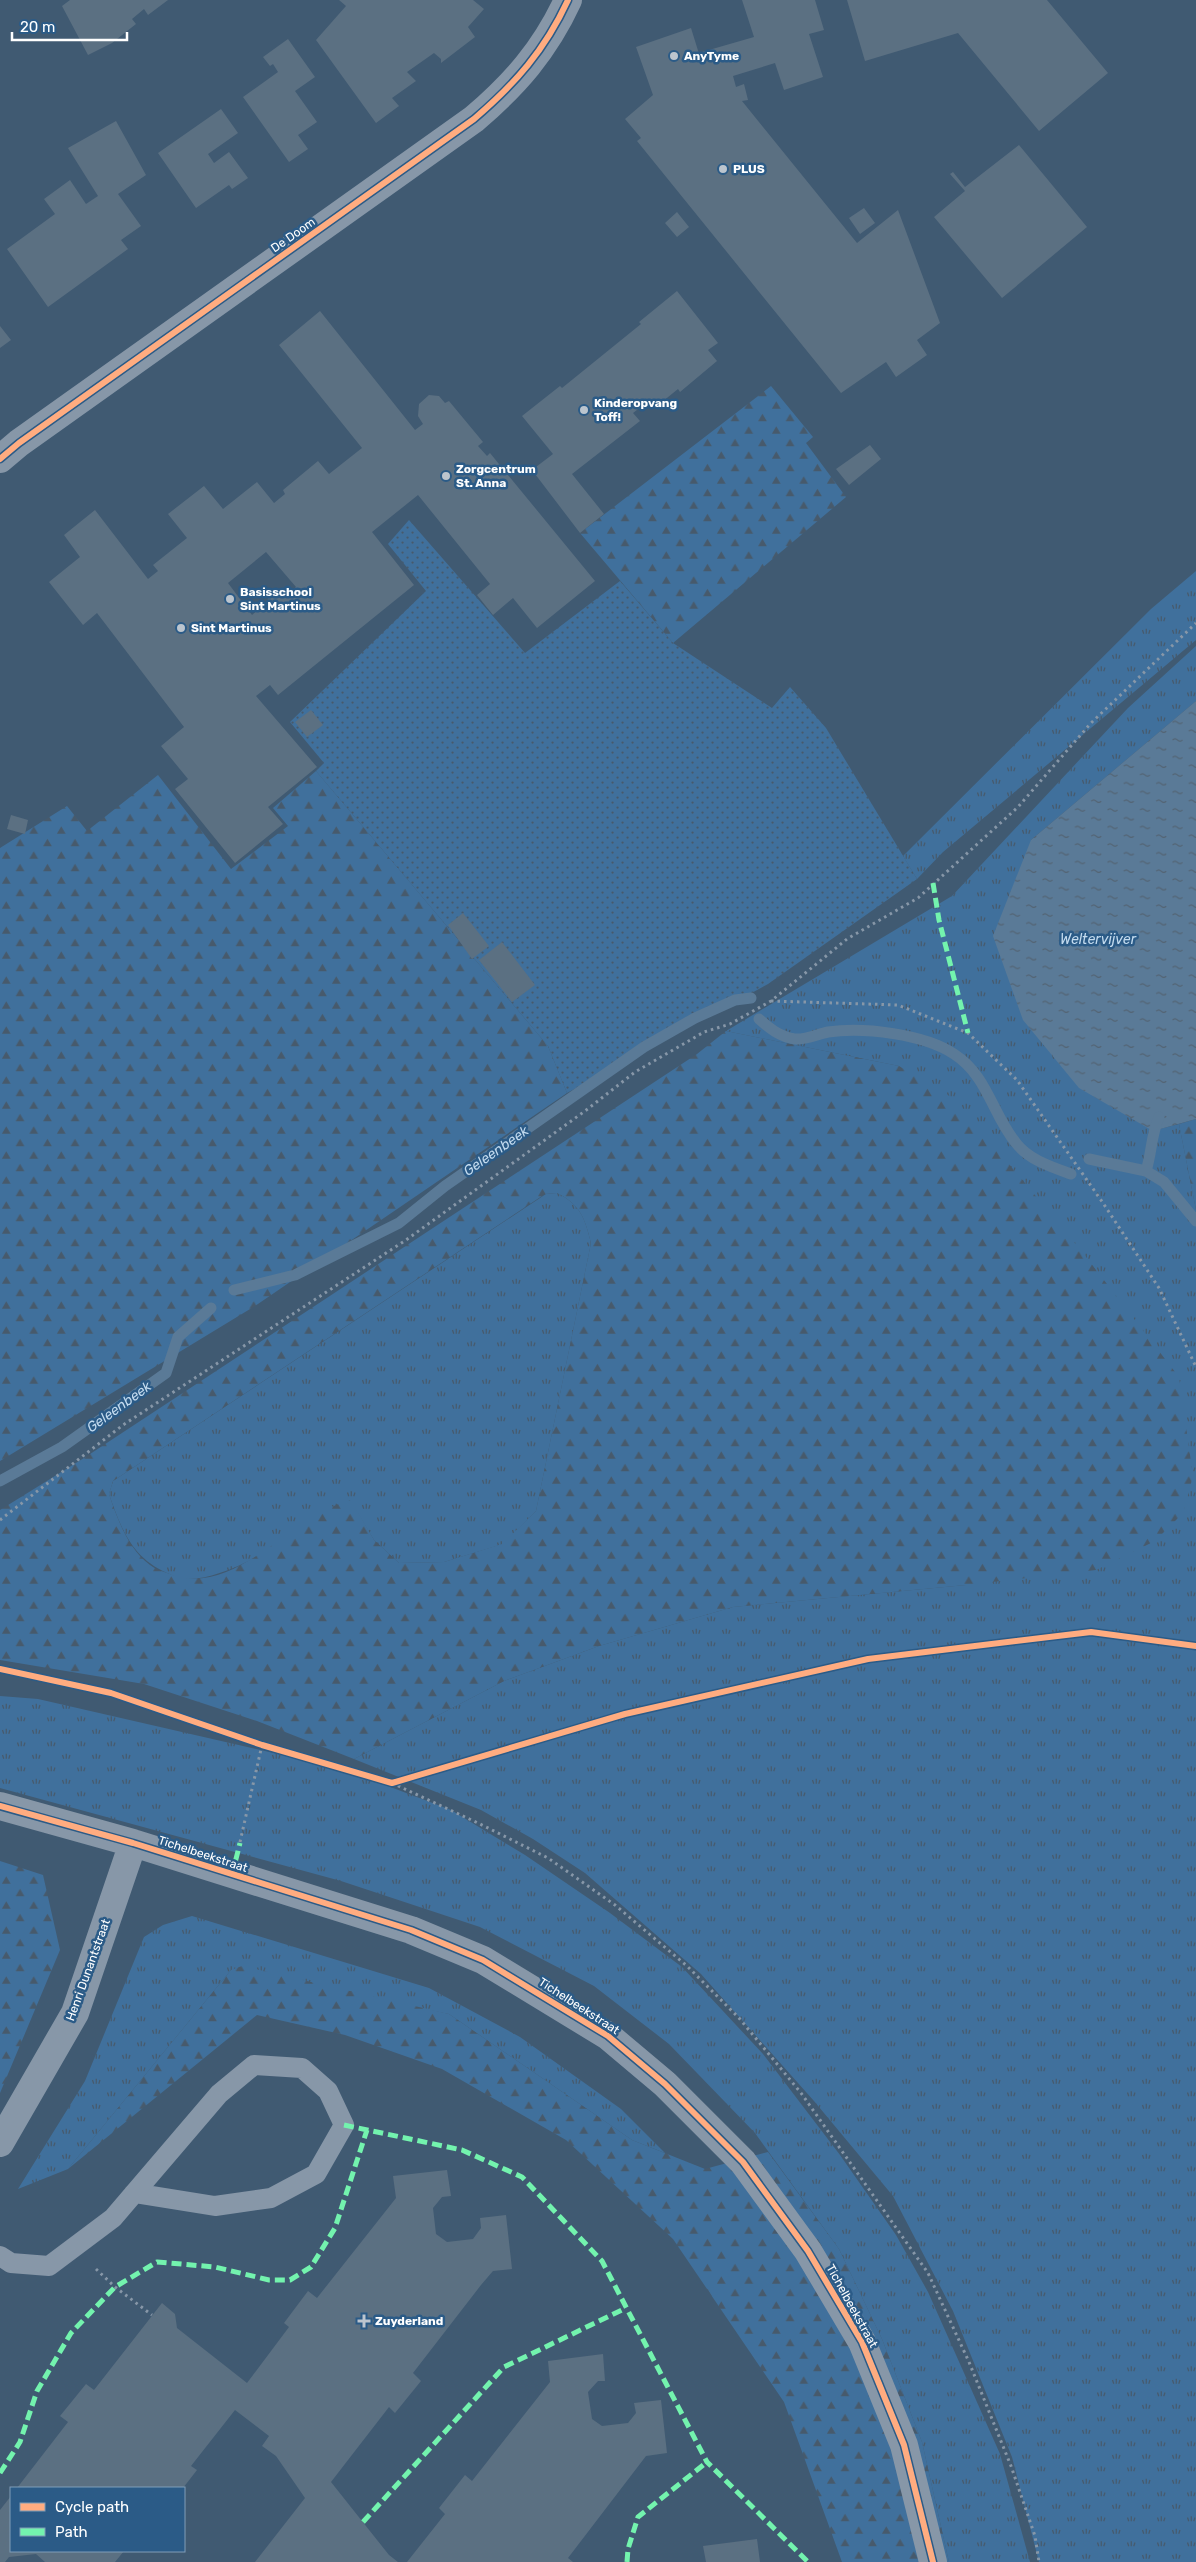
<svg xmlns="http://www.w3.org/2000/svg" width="1196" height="2562" font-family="Rubik,sans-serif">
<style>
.grass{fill:url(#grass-tufts)}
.forest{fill:url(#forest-firs);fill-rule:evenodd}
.garden{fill:url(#garden-dots)}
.water{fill:url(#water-ripples)}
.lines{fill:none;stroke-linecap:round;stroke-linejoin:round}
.stream{stroke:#5a7a97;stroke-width:11}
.building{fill:#5b7082;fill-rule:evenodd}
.path{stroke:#8797a8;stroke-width:3;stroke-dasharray:2.5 4;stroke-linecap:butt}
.service{stroke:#8797a8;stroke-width:20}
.minor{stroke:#8797a8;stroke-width:28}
.quiet{stroke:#73f3ae;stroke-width:5;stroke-dasharray:10 5;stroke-linecap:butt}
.cycleway-casing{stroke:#2b5b87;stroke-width:9}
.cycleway{stroke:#ffac80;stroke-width:6}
.poi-dot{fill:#bcc5ce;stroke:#2b5b87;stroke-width:2}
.labels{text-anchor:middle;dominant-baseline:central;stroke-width:5;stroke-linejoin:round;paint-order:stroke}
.poi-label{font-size:12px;font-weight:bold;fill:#fff;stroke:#2b5b87;text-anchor:start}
.street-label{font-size:12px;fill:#fff;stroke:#2b5b87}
.water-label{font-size:14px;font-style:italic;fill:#c3dbef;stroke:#2b5b87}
</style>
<defs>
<pattern id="grass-tufts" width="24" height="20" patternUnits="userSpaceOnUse" patternTransform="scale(1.25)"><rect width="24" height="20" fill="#40709c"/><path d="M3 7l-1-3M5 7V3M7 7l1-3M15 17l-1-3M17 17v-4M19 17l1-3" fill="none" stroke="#475a6c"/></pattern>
<pattern id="forest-firs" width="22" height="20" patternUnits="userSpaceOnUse" patternTransform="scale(1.25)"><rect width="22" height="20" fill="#40709c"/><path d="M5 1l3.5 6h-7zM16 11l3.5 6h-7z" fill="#475a6c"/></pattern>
<pattern id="garden-dots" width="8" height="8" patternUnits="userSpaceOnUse" patternTransform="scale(1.25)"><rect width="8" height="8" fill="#40709c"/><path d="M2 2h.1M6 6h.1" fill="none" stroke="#475a6c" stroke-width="1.8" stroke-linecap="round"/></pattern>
<pattern id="water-ripples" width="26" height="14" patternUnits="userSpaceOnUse" patternTransform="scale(1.25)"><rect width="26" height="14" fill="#5a7a97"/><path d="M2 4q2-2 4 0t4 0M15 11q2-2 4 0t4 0" fill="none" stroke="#536372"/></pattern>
</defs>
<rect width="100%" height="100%" fill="#405a72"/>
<path class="grass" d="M1196,571V640L943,852L917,879L903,856L1151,609Z
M1196,646V701L1031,840L1152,1131L1179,1124L1196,1210V2562H1039L1012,2457L953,2311L893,2196L814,2101L701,1974L585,1873L533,1839L481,1810L354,1759L504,1681L599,1646L733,1607L966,1585L899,1066L726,1031L952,896L1128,708Z
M557,1193C581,1205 585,1219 591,1243L536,1511L503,1544L444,1562L399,1563L374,1540L350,1500C308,1525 234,1581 185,1579C179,1579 172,1575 167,1573C131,1557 121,1528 109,1494L113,1481L546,1194Z
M0,1696L38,1699L343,1769L451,1810L525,1855L610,1913L682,1967L763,2054L840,2155L896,2235L928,2292L1000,2454L1030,2562H949L922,2442L882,2339L839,2249L755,2133L669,2044L594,1986L480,1927L341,1881L0,1788Z
M192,1916L429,1988L520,2037L621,2109L665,2153L632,2140L449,2014L231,1970L68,2169L18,2189L85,2081L144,1937L163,1925Z"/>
<path class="forest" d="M771,386L813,437L806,443L846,497L673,643L580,533Z
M316,771L548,1046L567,1093L255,1306L0,1461V848L67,806L87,831L158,775L231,869L288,826L273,808Z
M726,1031L899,1066L956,1100L1083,1253L1179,1377L1193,1476L1183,1513L1155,1541L1096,1570L966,1585L733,1607L599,1646L504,1681L354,1759L257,1721L144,1684L0,1660V1510L84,1458L697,1054ZM557,1193C581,1205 585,1219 591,1243L536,1511L502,1544L444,1562L399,1563L374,1540L351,1500C292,1514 234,1601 167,1573C162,1571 155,1569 150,1565C128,1549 117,1518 109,1494L113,1481L545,1194Z
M1196,1119V1210L1179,1124Z
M0,1861L43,1875L60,1950L0,2093Z
M242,1966L449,2014L632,2140L705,2169L768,2152L839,2249L882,2339L922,2442L949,2562H842L784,2402L673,2239L566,2140L442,2069L345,2035L257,2015L68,2169L231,1970Z"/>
<path class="garden" d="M409,520L525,653L620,581L673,643L772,708L790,687L826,728L917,879L768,984L567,1093L548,1046L316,771L324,763L290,722L426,591L388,544Z"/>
<path class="water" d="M1196,701V1119L1153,1131L1079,1088L1023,1020L993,936L1031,840Z"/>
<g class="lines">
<path class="stream" d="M759,1019C769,1028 780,1037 795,1039C805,1040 818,1034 828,1032C864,1027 924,1034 954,1054C988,1076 992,1114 1016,1143C1029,1160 1052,1167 1071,1174
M1089,1159L1146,1171L1164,1182L1196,1221
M1146,1171C1152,1152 1151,1135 1159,1117
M234,1290L295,1275L399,1223L445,1186L644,1047L695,1018L735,1000L751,998
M0,1481L62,1447L166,1373L178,1337L211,1308"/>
</g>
<path class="building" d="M70,0H168L148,15L144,9L132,19L136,24L112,43L88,55L62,6Z
M339,0H473L484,9L468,27L475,37L441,63V59L434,53L407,72L416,81L392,98L399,106L376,123L316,40L346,6Z
M742,0H815L824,30L809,34L823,77L784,90L775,63L733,76L736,87L744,84L748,100L742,101L857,243L898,210L940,323L917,340L927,355L896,377L886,362L841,393L637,141L641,138L625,119L653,95L636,47L691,28L700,57L704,54L702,52L754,37Z
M847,0H1047L1108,73L1039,131L958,33L865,61Z
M288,39L315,77L295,91L317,122L298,135L308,149L289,162L243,97L278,72L273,64L270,66L263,57Z
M221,109L238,133L208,154L214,163L229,152L248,178L232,189L229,185L196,208L158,153Z
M116,121L146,175L118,194L141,226L121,240L128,249L48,307L7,249L55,214L44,199L70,180L86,204L98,196L68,148Z
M1019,145L1087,227L1002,298L934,217L965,191L950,174L953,172L965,187Z
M864,208L875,223L860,234L849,218Z
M677,212L689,227L677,237L665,223Z
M677,291L718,343L708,350L717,361L680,392L678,389L657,406L651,399L633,413L640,421L572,474L604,514L580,533L532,470L553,454L522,416L560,386L562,388L641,324L639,322Z
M320,311L415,430L423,424L418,416L419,404L429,395L439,396L445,403L449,401L483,442L478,446L487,456L490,453L595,581L537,628L513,598L493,615L477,595L490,584L418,495L372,532L414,585L278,695L270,685L256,696L317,767L268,807L283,824L235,863L175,789L188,779L161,746L184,727L97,613L83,625L49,582L80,557L64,535L95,510L148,579L158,571L153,565L187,538L168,514L204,486L223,509L257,482L274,503L285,494L283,490L318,461L329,474L362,448L279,345ZM266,552L296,587L287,595H269L267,602L252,615L228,583Z
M0,326L11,340L0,348Z
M870,445L881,459L849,485L836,469Z
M311,710L323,725L307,737L295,722Z
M11,815L28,820L25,834L7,829Z
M463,913L489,946L472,959L448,925Z
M502,942L535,985L512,1002L479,960Z
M447,2170L451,2196L442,2197L433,2208L436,2234L447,2242L473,2239L481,2228L480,2218L506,2215L512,2269L493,2271L481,2285L413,2373L421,2381L395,2413L389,2407L331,2482L389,2555L398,2562H255L305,2498L276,2456L262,2446L269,2436L235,2410L191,2466L197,2470L183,2488H17L68,2422L60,2416L86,2384L94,2390L162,2303L175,2314L177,2328L247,2383L289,2327L284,2323L308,2291L317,2298L396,2198L393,2176Z
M603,2354L605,2381H598L588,2392L592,2419L602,2426L628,2423L636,2413L634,2403L661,2400L667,2453L646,2456L568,2558L573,2562H407L445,2514L439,2508L465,2475L472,2481L550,2382L548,2361Z
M11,2496V2551H124L115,2562H45L36,2554L9,2557L5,2562H0V2510Z
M757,2539L760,2562H706L703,2546Z"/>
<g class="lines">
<path class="path" d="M771,1001L898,1005L968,1033L1017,1080L1103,1203L1159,1288L1196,1367
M0,1520L123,1425L406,1240L585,1111L635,1072L704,1032L730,1024L771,1001L847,939L918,898L1018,807L1091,723L1196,623
M392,1783L480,1824L548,1858L615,1905L687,1966L739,2018L801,2093L928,2273L969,2362L1011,2466L1035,2536L1039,2562
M240,1842L262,1745
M96,2269L115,2287L152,2315"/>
<path class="service" d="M0,2256L11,2263L49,2266L113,2218L219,2094L254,2065L302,2068L328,2091L344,2125L316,2174L271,2198L215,2206L134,2193"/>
<path class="minor" d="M0,459L19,443L474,119C515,84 545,50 568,0
M0,1806L133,1843L411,1930L483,1960L608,2036L665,2084L743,2162L808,2251L862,2342L904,2445L933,2562
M0,2143L75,2013L133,1843"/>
<path class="quiet" d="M933,883L939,920L968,1033
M232,1875L240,1843
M344,2125L462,2150L522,2177L602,2261L707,2462L808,2562
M0,2473L20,2442L37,2391L71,2333L115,2287L157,2262L215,2267L269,2280H290L311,2267L335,2228L367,2130
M363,2522L504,2367L626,2308
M627,2562L628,2549L638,2517L707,2462"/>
<defs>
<path id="cycleway" d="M0,459L19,443L474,119C515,84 545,50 568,0
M0,1669L111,1693L262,1745L392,1783L625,1714L868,1659L1091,1632L1196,1646
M0,1806L133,1843L411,1930L483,1960L608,2036L665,2084L743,2162L808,2251L862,2342L904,2445L933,2562"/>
</defs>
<use href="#cycleway" class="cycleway-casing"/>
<use href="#cycleway" class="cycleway"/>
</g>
<g class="poi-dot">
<circle cx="674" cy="56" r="5"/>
<circle cx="723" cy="169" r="5"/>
<circle cx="584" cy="410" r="5"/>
<circle cx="446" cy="476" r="5"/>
<circle cx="230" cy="599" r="5"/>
<circle cx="181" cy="628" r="5"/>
<path d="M361.5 2313.5h5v5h5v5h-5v5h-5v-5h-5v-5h5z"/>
</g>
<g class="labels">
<g class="poi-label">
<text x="684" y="56">AnyTyme</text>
<text x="733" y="169">PLUS</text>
<text x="594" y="403">Kinderopvang<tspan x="594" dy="14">Toff!</tspan></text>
<text x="456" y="469">Zorgcentrum<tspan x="456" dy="14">St. Anna</tspan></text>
<text x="240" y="592">Basisschool<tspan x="240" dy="14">Sint Martinus</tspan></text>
<text x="191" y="628">Sint Martinus</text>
<text x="375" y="2321">Zuyderland</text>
</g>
<g class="street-label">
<text transform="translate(293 235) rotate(-35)">De Doom</text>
<text transform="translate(203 1854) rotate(18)">Tichelbeekstraat</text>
<text transform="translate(88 1970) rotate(-70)">Henri Dunantstraat</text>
<text transform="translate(579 2006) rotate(33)">Tichelbeekstraat</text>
<text transform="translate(852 2306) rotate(61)">Tichelbeekstraat</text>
</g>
<g class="water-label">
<text x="1098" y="939">Weltervijver</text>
<text transform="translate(496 1151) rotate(-35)">Geleenbeek</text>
<text transform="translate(119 1407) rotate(-36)">Geleenbeek</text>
</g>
</g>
<rect x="10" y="2487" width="175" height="65" fill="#2b5b87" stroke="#809db7"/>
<rect x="20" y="2503" width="25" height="8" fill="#ffac80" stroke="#809db7"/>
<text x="55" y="2512" font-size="15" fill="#ffffff">Cycle path</text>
<rect x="20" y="2528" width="25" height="8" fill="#73f3ae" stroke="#809db7"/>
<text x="55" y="2537" font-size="15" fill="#ffffff">Path</text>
<path d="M12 32v8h115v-8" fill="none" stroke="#ffffff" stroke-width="2.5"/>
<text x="20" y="32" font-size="15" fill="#ffffff" stroke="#2b5b87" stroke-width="4" paint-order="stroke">20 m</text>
</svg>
